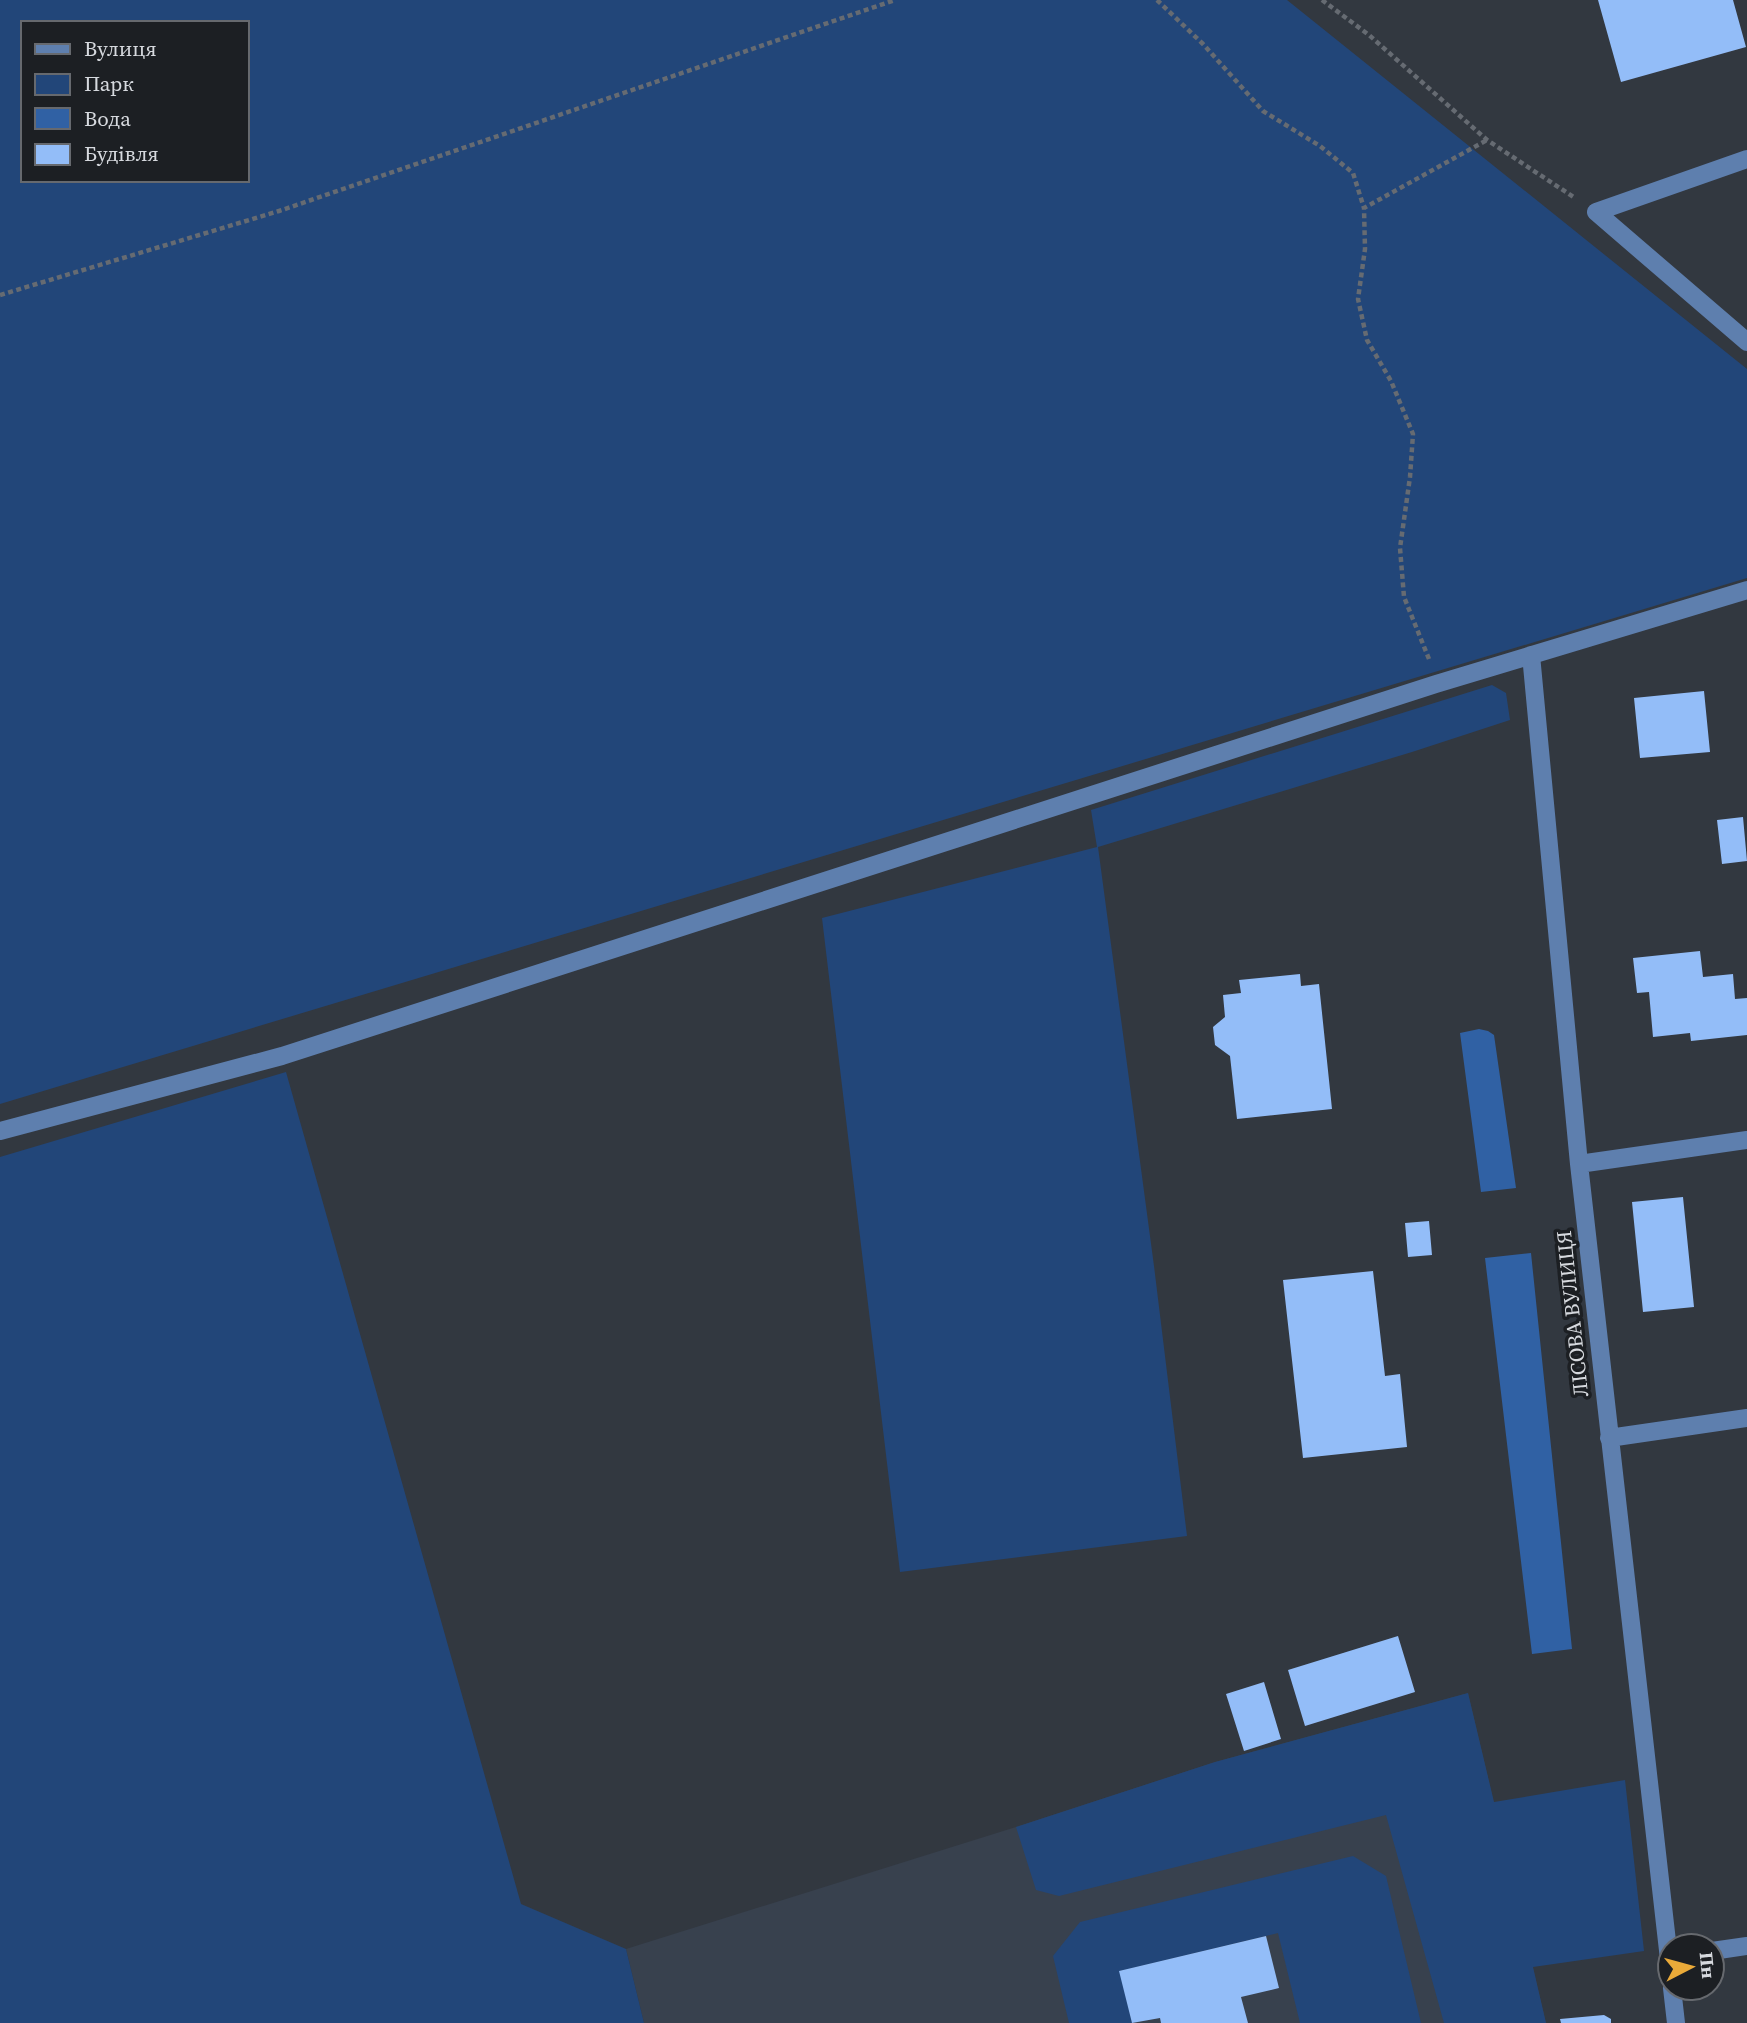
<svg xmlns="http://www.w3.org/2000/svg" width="1747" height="2023" font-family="'Source Serif 4',serif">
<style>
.built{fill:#38414e}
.green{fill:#224679;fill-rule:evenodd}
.water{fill:#3061a4}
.building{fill:#93bdf8}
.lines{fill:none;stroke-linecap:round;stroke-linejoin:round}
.path{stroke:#666b72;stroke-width:4.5;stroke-dasharray:5 3.5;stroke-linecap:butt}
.minor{stroke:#5e7fae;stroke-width:18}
.labels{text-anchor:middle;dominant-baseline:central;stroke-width:7;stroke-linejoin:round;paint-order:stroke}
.street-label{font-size:21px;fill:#d6d9de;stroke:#1c1f23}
</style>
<rect width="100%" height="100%" fill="#323840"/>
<path class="built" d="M1468,1693L1546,2023H644L626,1949L1016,1827L1215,1762Z"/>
<path class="green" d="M0,0H1287L1747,369V578L0,1104ZM23,23H247V180H23Z
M1492,685L1506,693L1510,720L1412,752L1098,847L1154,1266L1187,1536L900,1572L822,918L1097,847L1091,810Z
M286,1072L521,1904L626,1949L644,2023H0V1157Z
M1468,1693L1494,1802L1625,1780L1644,1951L1533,1967L1546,2023H1444L1386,1815L1059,1896L1036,1890L1016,1827L1215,1762Z
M1353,1856L1386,1876L1421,2023H1300L1278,1933L1120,1971L1132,2023H1069L1053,1956L1080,1922Z"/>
<path class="water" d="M1479,1029L1488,1031L1494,1035L1516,1188L1481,1192L1460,1033Z
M1531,1253L1572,1649L1532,1654L1485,1258Z"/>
<path class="building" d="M1598,0H1733L1746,47L1621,82Z
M1704,691L1710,752L1640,758L1634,698Z
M1743,817L1747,861L1722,864L1717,820Z
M1700,951L1703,977L1733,974L1735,999L1747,998V1035L1691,1041L1690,1033L1653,1037L1649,992L1637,993L1633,958Z
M1300,974L1301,986L1319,984L1332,1109L1237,1119L1230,1056L1215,1045L1213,1027L1225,1017L1223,995L1241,993L1239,980Z
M1683,1197L1694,1307L1643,1312L1632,1202Z
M1429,1221L1432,1255L1408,1257L1405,1223Z
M1373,1271L1385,1376L1400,1374L1407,1447L1303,1458L1283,1280Z
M1398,1636L1415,1692L1305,1726L1288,1670Z
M1264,1682L1281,1739L1244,1751L1226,1694Z
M1266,1936L1279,1988L1241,1997L1248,2023H1161L1160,2018L1132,2023L1119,1971Z
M1604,2015L1611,2019V2023H1561L1560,2019Z"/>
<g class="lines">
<path class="path" d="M1157,0L1203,44L1263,111L1320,146L1353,173L1364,208
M1322,0L1369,35L1487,140L1575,198
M0,295L279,211L895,0
M1429,659L1404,597L1400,548L1410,477L1413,434L1391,381L1367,340L1358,299L1365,249L1364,208L1487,140"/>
<path class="minor" d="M1596,212L1747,342
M1596,212L1747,159
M1531,655L1579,1164L1670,1968
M0,1131L282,1056L1436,684L1747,590
M1579,1164L1747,1140
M1609,1438L1747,1418
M1712,1951L1747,1946
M1672,1988L1676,2023"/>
</g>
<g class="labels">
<g class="street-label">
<text transform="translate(1572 1314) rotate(-96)">ЛІСОВА ВУЛИЦЯ</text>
</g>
</g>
<rect x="21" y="21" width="228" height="161" fill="#1c1f23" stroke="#66696e" stroke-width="2"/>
<rect x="35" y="44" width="35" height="10" fill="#5e7fae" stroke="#66696e" stroke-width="2"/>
<text x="84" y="56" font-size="21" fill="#d6d9de">Вулиця</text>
<rect x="35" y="74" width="35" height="21" fill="#224679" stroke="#66696e" stroke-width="2"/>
<text x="84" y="91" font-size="21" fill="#d6d9de">Парк</text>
<rect x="35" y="108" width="35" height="21" fill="#3061a4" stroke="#66696e" stroke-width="2"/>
<text x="84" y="126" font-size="21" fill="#d6d9de">Вода</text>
<rect x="35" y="144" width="35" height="21" fill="#93bdf8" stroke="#66696e" stroke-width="2"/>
<text x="84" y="161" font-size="21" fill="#d6d9de">Будівля</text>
<g transform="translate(1691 1967) rotate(84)"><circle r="33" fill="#1c1f23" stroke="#66696e" stroke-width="2"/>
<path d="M0-5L12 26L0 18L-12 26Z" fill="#eaaa39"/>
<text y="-10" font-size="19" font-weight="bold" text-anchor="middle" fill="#d6d9de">Пн</text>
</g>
</svg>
